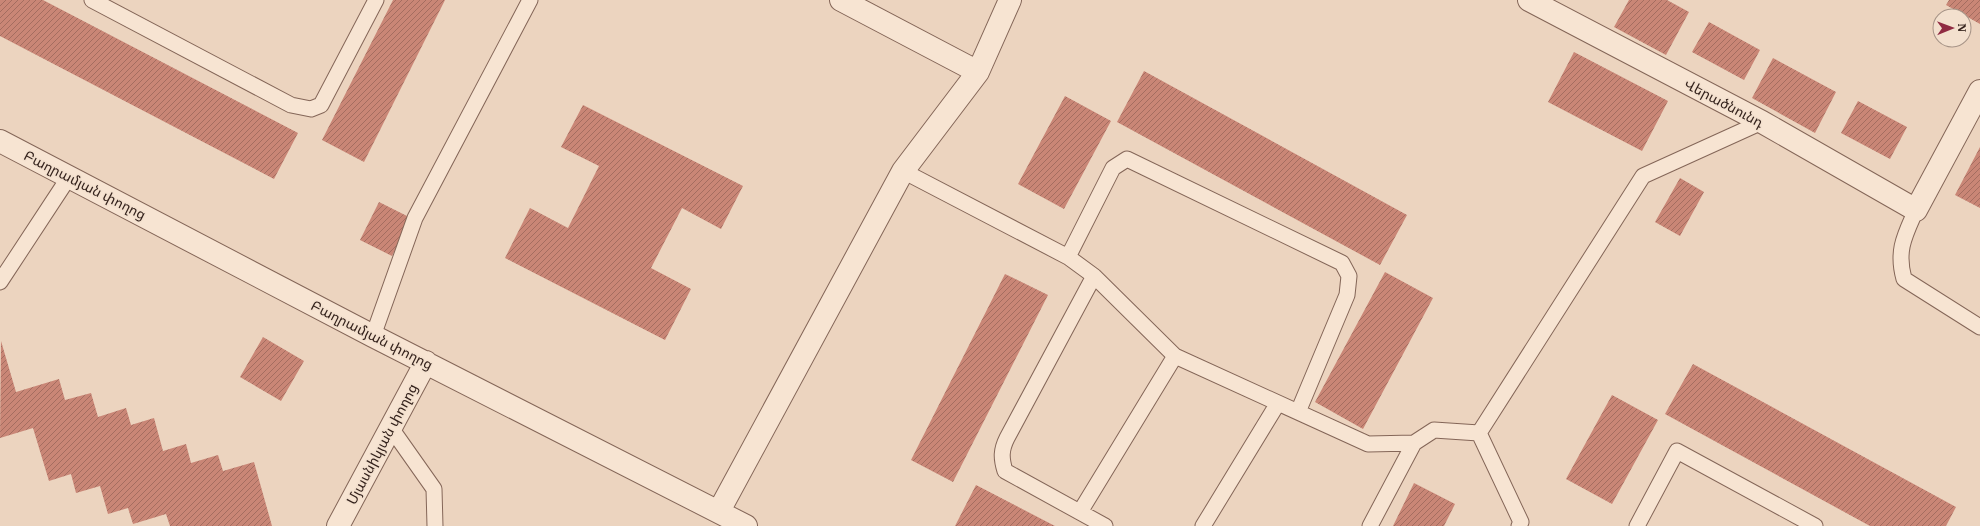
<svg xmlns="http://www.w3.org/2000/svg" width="1980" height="526" font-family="'IBM Plex Serif','Noto Sans Armenian',serif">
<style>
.building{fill:url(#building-hatch)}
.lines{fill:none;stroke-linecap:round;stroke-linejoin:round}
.service-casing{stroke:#846658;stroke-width:17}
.minor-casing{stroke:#846658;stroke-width:24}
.service{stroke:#f7e4d2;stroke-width:15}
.minor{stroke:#f7e4d2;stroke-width:22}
.labels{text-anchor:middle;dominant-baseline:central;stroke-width:3;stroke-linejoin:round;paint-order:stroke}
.street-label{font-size:14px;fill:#34221c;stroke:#f3e0ce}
</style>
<defs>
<pattern id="building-hatch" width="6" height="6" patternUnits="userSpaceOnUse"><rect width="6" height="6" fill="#c98676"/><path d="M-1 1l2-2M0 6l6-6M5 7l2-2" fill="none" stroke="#a46d60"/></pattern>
</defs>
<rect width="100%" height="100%" fill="#ecd4bf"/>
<path class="building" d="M0,0H43L298,133L274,179L0,36Z
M393,0H445L364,162L322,140Z
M1629,0H1667L1689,12L1666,55L1614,27Z
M1949,0H1980V24L1946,5Z
M1709,22L1760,50L1744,80L1692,52Z
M1574,52L1668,101L1642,151L1548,102Z
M1773,58L1836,92L1815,133L1752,98Z
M1144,71L1407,215L1380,265L1117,122Z
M1065,96L1111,121L1064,209L1018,184Z
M1858,101L1907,127L1890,159L1841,133Z
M583,105L743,186L721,229L682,208L651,268L691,289L665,340L505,258L530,208L568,228L599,166L561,147Z
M1980,147V208L1955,195Z
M1680,178L1704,192L1680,236L1655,222Z
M379,202L411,218L392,256L360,240Z
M1385,272L1433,298L1363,429L1315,402Z
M1005,274L1048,295L953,482L911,460Z
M263,337L304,361L281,401L240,377Z
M1,341L16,392L59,379L65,400L91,393L98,417L126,408L131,425L154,418L163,451L186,444L191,463L218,455L223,471L254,462L272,526H170L166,514L133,524L128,508L108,514L100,486L76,493L71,474L49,481L33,428L0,438Z
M1693,364L1956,507L1946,526H1870L1665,414Z
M1612,395L1658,420L1612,504L1566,479Z
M1414,483L1455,504L1444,526H1393Z
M976,485L1055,526H955Z"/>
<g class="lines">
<defs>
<path id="service" d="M92,0L291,105L311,109L321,105L376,0
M903,171L1068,257L1094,276L1175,356L1368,444L1414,443L1434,430L1479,433
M1916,210C1905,235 1896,250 1904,279L1980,327
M1068,257L1113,168L1127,159L1342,263L1349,276L1347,295L1298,412
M1094,276L1007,438C1001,450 1001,458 1005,471L1105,526
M0,282L69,177
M373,336L415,218L530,0
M391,428L434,489L435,526
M1080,512L1175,356
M1203,526L1278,403
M1370,526L1414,443
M1519,526L1521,522L1479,433L1643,176L1762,122
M1637,526L1677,451L1815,526"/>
<path id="minor" d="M841,0L978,72
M1529,0L1762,122L1916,210L1980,91
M0,141L373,336L746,526
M719,511L903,171L978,72L1010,0
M338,526L426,362"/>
</defs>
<use href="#service" class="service-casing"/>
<use href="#minor" class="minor-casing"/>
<use href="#service" class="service"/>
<use href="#minor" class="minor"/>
</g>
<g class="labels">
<g class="street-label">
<text transform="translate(1724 103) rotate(28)">Վերածնունդ</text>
<text transform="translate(85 185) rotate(27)">Բաղրամյան փողոց</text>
<text transform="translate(372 335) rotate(27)">Բաղրամյան փողոց</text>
<text transform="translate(382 444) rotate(-62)">Մյասնիկյան փողոց</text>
</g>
</g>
<g transform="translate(1952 28) rotate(89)"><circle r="19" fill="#f3e0ce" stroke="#a79487"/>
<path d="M0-3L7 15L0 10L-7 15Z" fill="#902b42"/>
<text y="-6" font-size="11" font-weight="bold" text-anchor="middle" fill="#34221c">N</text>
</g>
</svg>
